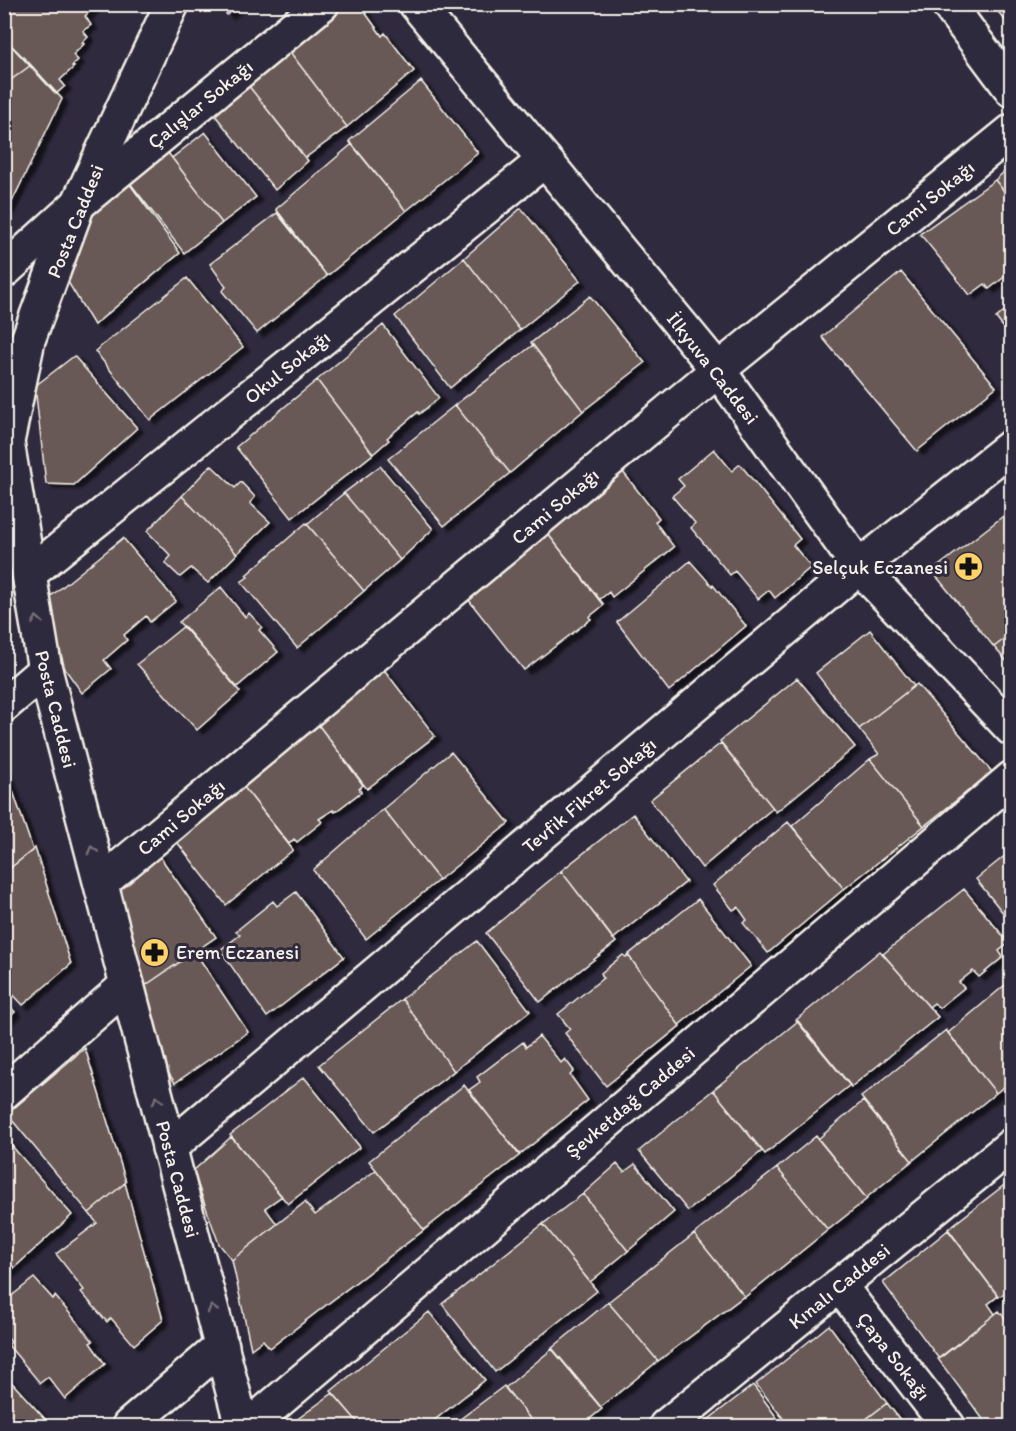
<svg xmlns="http://www.w3.org/2000/svg" width="1016" height="1431" font-family="Itim,sans-serif">
<style>
.building{fill:#685856;stroke:#f4f1e8;stroke-width:1.5;filter:url(#shadow)}
.lines{fill:none;stroke-linecap:round;stroke-linejoin:round}
.minor-casing{stroke:#f4f1e8;stroke-width:38}
.secondary-casing{stroke:#f4f1e8;stroke-width:38}
.minor{stroke:#2f2a3d;stroke-width:33}
.secondary{stroke:#2f2a3d;stroke-width:33}
.oneway{stroke:#747079}
.labels{text-anchor:middle;dominant-baseline:central;stroke-width:6;stroke-linejoin:round;paint-order:stroke}
.street-label{font-size:20px;fill:#f4f1e8;stroke:#2f2a3d}
.poi-label{font-size:20px;fill:#f4f1e8;stroke:#2f2a3d;text-anchor:end}
</style>
<defs>
<filter id="shadow"><feDropShadow dx="6" dy="4" stdDeviation="1.5" flood-color="#0009"/></filter>
</defs>
<rect width="100%" height="100%" fill="#2f2a3d"/>
<filter id="ink" filterUnits="userSpaceOnUse"><feTurbulence type="fractalNoise" baseFrequency=".0167" numOctaves="2"/><feDisplacementMap in="SourceGraphic" scale="12" xChannelSelector="R" yChannelSelector="G"/><feConvolveMatrix kernelMatrix="1 2 1 2 8 2 1 2 1" color-interpolation-filters="sRGB"/></filter>
<g filter="url(#ink)">
<path class="building" d="M4,4H97L85,16L91,25L83,31L88,37L82,43L84,44L73,55L78,60L72,66L74,67L60,80L65,86L56,94L4,38Z
M219,4H240L227,15Z
M347,4H359L382,36L385,33L414,71L347,127L290,52Z
M992,4H1012V29Z
M4,38L31,65L4,85Z
M290,52L347,127L305,158L248,85Z
M31,65L62,99L6,214L4,85Z
M421,81L478,153L406,211L349,141Z
M248,85L308,161L275,190L214,114Z
M205,132L256,197L222,223L172,158Z
M352,144L406,211L327,276L276,209Z
M165,149L222,223L184,253L127,179Z
M1012,165V201L995,180Z
M995,180L1012,201V271L989,289L985,284L970,295L920,234Z
M129,183L180,253L94,325L57,264L84,217Z
M521,208L580,281L520,330L464,258Z
M277,213L327,276L257,333L222,291L226,287L210,264Z
M464,258L520,330L450,388L395,316Z
M901,272L996,387L917,451L822,337Z
M187,278L243,347L150,420L95,351Z
M590,296L645,363L583,411L531,343Z
M1012,305V338L996,318Z
M383,325L439,398L419,414L418,412L387,438L389,440L373,454L317,380Z
M533,345L583,411L510,473L455,405Z
M74,356L137,428L74,485L46,484L35,386Z
M317,380L373,454L292,518L236,447Z
M455,405L510,473L444,526L388,459Z
M714,449L732,471L740,464L800,539L793,545L811,567L775,598L769,590L758,599L735,571L730,575L691,528L695,523L672,496L684,486L678,479Z
M211,465L235,488L241,482L255,497L250,503L270,522L237,554L182,496Z
M380,466L433,529L400,560L344,493Z
M623,472L659,518L655,522L674,547L612,597L609,592L599,600L548,534Z
M344,493L400,560L364,591L307,524Z
M182,496L237,554L208,583L191,568L180,577L165,563L171,556L147,531Z
M1006,514L1012,521V633L994,647L932,571Z
M306,523L364,591L297,648L241,582L248,577L246,575Z
M548,534L604,605L589,617L591,619L524,670L468,599Z
M123,538L176,601L150,622L146,616L124,635L127,640L104,660L111,669L82,693L65,669L46,600Z
M690,561L712,586L713,585L746,626L669,691L617,622Z
M221,587L245,617L249,613L262,627L259,630L278,652L237,687L179,622Z
M184,626L240,692L197,730L137,664Z
M870,630L914,686L859,729L816,673Z
M1012,633V667L994,647Z
M382,667L435,736L367,789L314,719Z
M797,678L855,747L776,812L720,741Z
M917,684L992,772L924,826L870,759L879,754L859,729Z
M314,719L363,785L359,789L361,792L335,812L333,810L319,819L322,822L297,842L294,839L289,844L236,777Z
M721,743L773,808L702,868L650,800Z
M451,752L509,823L439,880L383,809Z
M870,759L924,826L844,889L792,826Z
M4,765L33,850L4,873Z
M236,777L293,850L226,905L170,833Z
M383,809L439,880L366,939L313,870Z
M633,814L686,882L613,939L561,871Z
M788,822L844,889L768,953L743,923L747,920L738,907L733,910L713,885Z
M35,848L71,964L23,1005L4,985V873Z
M1012,850V924L976,879Z
M156,851L216,937L143,987L110,882Z
M561,871L616,942L540,1002L486,933Z
M964,889L1009,943L999,951L1003,957L979,977L973,971L959,982L964,988L939,1008L934,1003L929,1007L883,954Z
M296,892L344,957L267,1017L220,950L240,935L236,931L273,901L277,906Z
M698,899L751,966L679,1025L628,955Z
M477,941L530,1011L454,1071L402,999Z
M880,951L938,1017L851,1087L796,1020Z
M195,952L248,1032L175,1083L166,1069L143,987Z
M623,955L626,957L628,955L680,1026L606,1086L565,1033L570,1029L558,1014L603,978L601,973Z
M1012,979V1080L996,1093L948,1033Z
M402,999L454,1071L374,1132L319,1065Z
M4,1000L15,1012L4,1022Z
M798,1021L850,1085L765,1154L713,1090Z
M946,1030L996,1093L912,1161L861,1097Z
M539,1036L561,1063L565,1059L574,1071L570,1075L588,1100L519,1155L469,1090L480,1082L477,1077L523,1042L526,1047Z
M85,1048L126,1182L89,1213L7,1114Z
M304,1077L360,1147L288,1204L230,1135Z
M464,1085L520,1155L424,1230L369,1161Z
M713,1090L762,1151L688,1211L639,1151Z
M863,1101L912,1161L866,1198L818,1139Z
M816,1136L867,1199L828,1230L777,1168Z
M4,1137L72,1215L14,1268L4,1257Z
M231,1137L282,1196L265,1208L277,1224L232,1260L219,1244L193,1171Z
M617,1164L624,1172L635,1164L674,1212L628,1251L583,1194Z
M777,1168L828,1230L745,1297L694,1234Z
M376,1170L424,1230L270,1348L263,1340L251,1349L232,1260L305,1202L315,1215Z
M1012,1179V1287L999,1297L948,1229Z
M125,1183L163,1320L134,1345L111,1318L107,1322L81,1292L84,1290L56,1254L97,1223L89,1213Z
M583,1194L628,1251L590,1282L543,1224Z
M543,1224L597,1291L495,1372L442,1304Z
M948,1230L998,1296L988,1304L995,1314L939,1359L883,1283Z
M694,1234L744,1296L658,1361L608,1302Z
M4,1257L14,1268L4,1276Z
M34,1278L53,1299L55,1296L93,1341L90,1343L105,1364L65,1399L48,1377L40,1383L8,1345L11,1342L4,1334V1302Z
M608,1302L658,1361L601,1407L552,1348Z
M999,1311L1012,1327V1426H988L938,1359Z
M429,1312L485,1380L427,1426H361L331,1391Z
M829,1325L887,1403L857,1426H789L756,1384Z
M552,1349L602,1409L581,1426H536L505,1388Z
M4,1374L45,1419L36,1426H4Z
M753,1385L783,1426H700Z
M504,1386L536,1426H451Z
M333,1393L361,1426H288Z
M887,1403L905,1426H857Z"/>
<g class="lines">
<defs>
<path id="minor" d="M416,4L718,370L859,567L1012,729
M948,4L1012,90
M4,271L78,204L322,4
M29,574L545,160
M4,705L45,670
M101,883L718,370L1012,131
M4,1092L127,985
M169,1148L859,567L1012,446
M839,1285L948,1426
M129,1426L222,1346
M249,1426L1012,778
M666,1426L1012,1145"/>
<path id="secondary" d="M172,4L78,204L28,340L7,442L45,670L242,1426"/>
</defs>
<use href="#minor" class="minor-casing"/>
<use href="#secondary" class="secondary-casing"/>
<use href="#minor" class="minor"/>
<use href="#secondary" class="secondary"/>
</g>
<defs><path id="oneway-chevron" d="M-2-3.5L2.5 0L-2 3.5" fill="none" stroke-width="1.6" stroke-linecap="round" stroke-linejoin="round" transform="scale(1.5)"/></defs>
<g class="oneway">
<use href="#oneway-chevron" transform="translate(37 620) rotate(-99)"/>
<use href="#oneway-chevron" transform="translate(92 850) rotate(-105)"/>
<use href="#oneway-chevron" transform="translate(157 1100) rotate(-105)"/>
<use href="#oneway-chevron" transform="translate(212 1309) rotate(-105)"/>
</g>
</g>
<defs>
<symbol id="pharmacy-disc" viewBox="-11 -11 22 22"><circle r="9.5" fill="#ffd166" stroke="#2f2a3d"/><path d="M-2-6h4v4h4v4h-4v4h-4v-4h-4v-4h4Z" fill="#111"/></symbol>
</defs>
<g fill-rule="evenodd">
<use href="#pharmacy-disc" x="952" y="550" width="33" height="33"/>
<use href="#pharmacy-disc" x="138" y="936" width="33" height="33"/>
</g>
<g class="labels">
<g class="street-label">
<text transform="translate(200 104) rotate(-39)">Çalışlar Sokağı</text>
<text transform="translate(930 198) rotate(-39)">Cami Sokağı</text>
<text transform="translate(75 221) rotate(-68)">Posta Caddesi</text>
<text transform="translate(287 367) rotate(-39)">Okul Sokağı</text>
<text transform="translate(713 368) rotate(52)">İlkyuva Caddesi</text>
<text transform="translate(555 506) rotate(-40)">Cami Sokağı</text>
<text transform="translate(56 709) rotate(76)">Posta Caddesi</text>
<text transform="translate(589 795) rotate(-40)">Tevfik Fikret Sokağı</text>
<text transform="translate(181 817) rotate(-40)">Cami Sokağı</text>
<text transform="translate(630 1102) rotate(-40)">Şevketdağ Caddesi</text>
<text transform="translate(178 1179) rotate(75)">Posta Caddesi</text>
<text transform="translate(839 1286) rotate(-39)">Kınalı Caddesi</text>
<text transform="translate(894 1356) rotate(52)">Çapa Sokağı</text>
</g>
<g class="poi-label">
<text x="948" y="567">Selçuk Eczanesi</text>
<text x="176" y="952" text-anchor="start">Erem Eczanesi</text>
</g>
</g>
<rect width="1016" height="1431" fill="none" stroke="#2f2a3d" stroke-width="24"/>
<rect x="12" y="12" width="992" height="1407" fill="none" stroke="#f4f1e8" stroke-width="2" filter="url(#ink)"/>
</svg>
